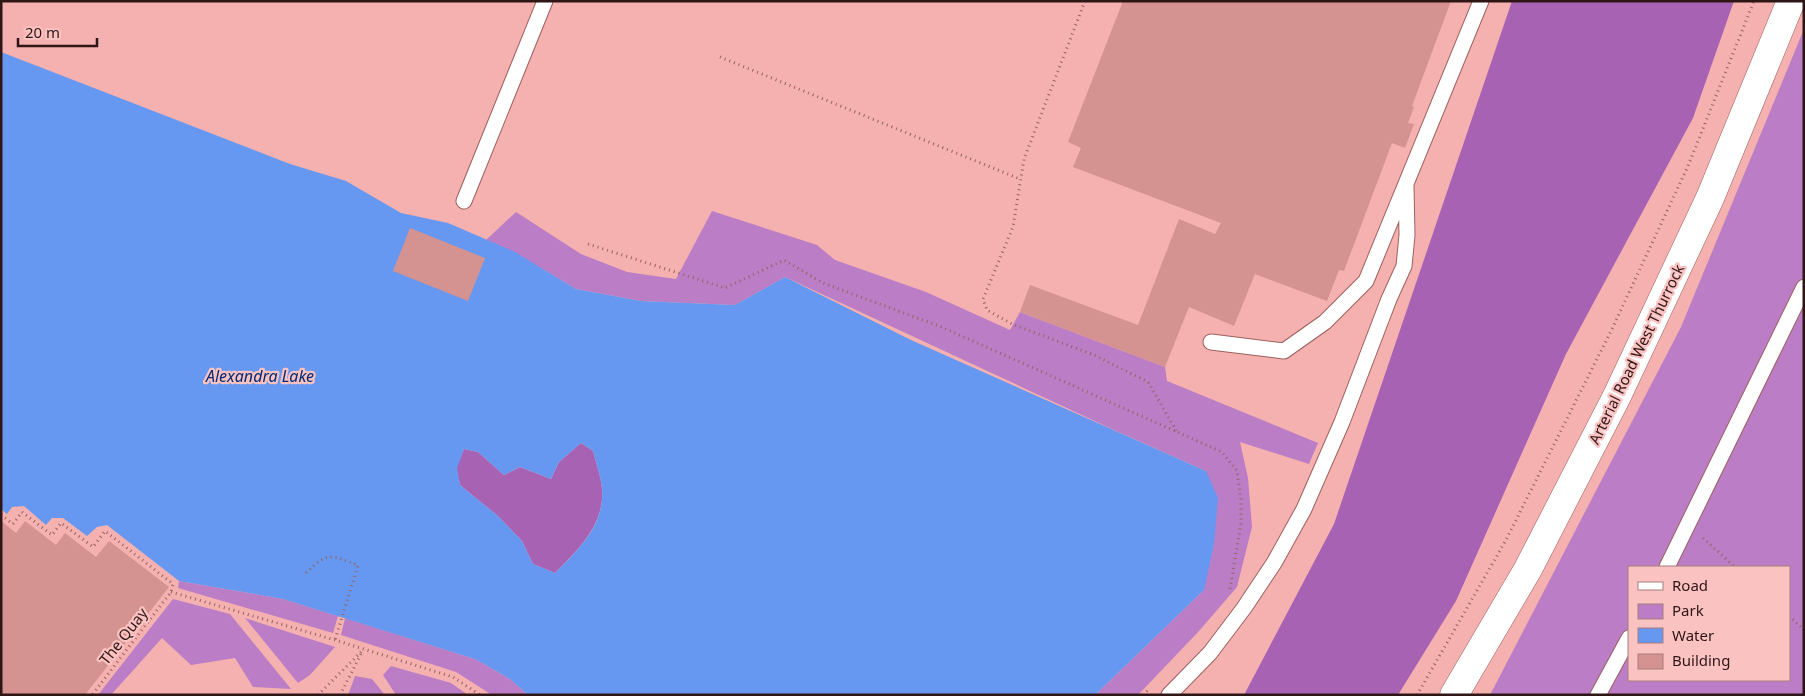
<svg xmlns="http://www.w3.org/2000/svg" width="1805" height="696" font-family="'Noto Sans',sans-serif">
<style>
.green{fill:#bb7ec6;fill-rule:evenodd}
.forest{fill:#a862b4}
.water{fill:#6798f1;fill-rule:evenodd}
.building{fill:#d49290}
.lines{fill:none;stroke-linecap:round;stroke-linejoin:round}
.service-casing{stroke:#9d605e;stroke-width:17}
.primary-casing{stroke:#9d605e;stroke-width:29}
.path{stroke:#936463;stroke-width:3;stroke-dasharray:1 4;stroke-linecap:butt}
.service{stroke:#fff;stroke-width:15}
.primary{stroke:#fff;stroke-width:28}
.labels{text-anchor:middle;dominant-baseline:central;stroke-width:4.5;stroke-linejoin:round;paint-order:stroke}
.street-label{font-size:15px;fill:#2e1616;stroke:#fac2c0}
.water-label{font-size:16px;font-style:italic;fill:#022a76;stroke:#fac2c0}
</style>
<rect width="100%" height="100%" fill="#f5b1af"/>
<path class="green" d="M1804,29V695H1490L1681,327ZM1629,567H1789V680H1629Z
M712,211L817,245L835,260L926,292L1010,330L1020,312L1165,367L1167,381L1318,443L1309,464L1240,442L1248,478L1252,527L1237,587L1199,631L1138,695H1095L1204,590L1206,471L1114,430L785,277L735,305L641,301L576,289L541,268L486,240L516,212L581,254L627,272L676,279Z
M179,581L283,599L338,616L333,633L178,588Z
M173,599L230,614L291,689L253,687L235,658L191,665L162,638L111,695H98Z
M245,618L335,647L310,675L298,683Z
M345,618L475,659L510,679L528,695H492L456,672L341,635Z
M391,666L451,683L468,695H396L383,675Z
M355,676L372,679L385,695H348Z"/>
<path class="forest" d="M1512,1H1734L1693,118L1566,354L1456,601L1398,695H1244L1334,524Z
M581,443L593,451C596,463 601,477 602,489C605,524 578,550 555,573L533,564L522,541L498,516L460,485L456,468L464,449L478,452L504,475L520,467L551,479L559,462Z"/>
<path class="water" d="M1,52L290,164L346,181L401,213L448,223L515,252L576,289L641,301L735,305L785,277L911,340L1206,471L1218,498L1214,544L1204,590L1095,695H528L510,679L475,659L283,599L179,581L107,525L97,527L87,536L63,518H52L46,525L24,506L12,507L7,514L1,509ZM581,443L593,451C596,463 601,477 602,489C605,525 578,550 555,573L533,564L522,541L498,516L460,485L457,468L464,449L478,452L504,475L520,467L551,479L559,462Z"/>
<path class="building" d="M1123,1H1451L1412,106L1414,107L1408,123L1414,124L1405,148L1392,143L1344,271L1339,270L1327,301L1255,274L1234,326L1189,307L1165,367L1020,312L1030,285L1138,325L1179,219L1215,234L1221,223L1073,167L1081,148L1068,142Z
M410,228L485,258L468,301L393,271Z
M1,521L16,533L25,521L56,545L65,533L96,557L109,541L169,587L85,695H1Z"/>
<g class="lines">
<defs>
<path id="service" d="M464,201L545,1
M1211,342L1284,351L1325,322L1366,281L1481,1
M1667,567L1804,287
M1169,695L1210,653L1244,608L1274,563L1304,509L1342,422L1389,299L1404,266L1407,235L1406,186
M1598,695L1629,638"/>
<path id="primary" d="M1454,695L1528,569L1617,396L1710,198L1791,1"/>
</defs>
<use href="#service" class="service-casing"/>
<use href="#primary" class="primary-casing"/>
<path class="path" d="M1085,1L1024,159L1013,227L983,299L987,310L1012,324L1094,355L1148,382L1177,432
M720,57L1020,179
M588,244L725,288L784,260L823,283L939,326L1222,452L1237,471L1241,499V523L1230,589
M1,515L13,524L22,512L52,535L61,523L93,547L105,531L173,584L171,592L92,695
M1703,538L1735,567
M306,573C329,551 329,555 358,565L335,640
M171,592L335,640L453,677L480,695
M1789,616L1804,630
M318,695L364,649
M340,695L362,652
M1143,695L1148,690
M1417,695L1506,540L1612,329L1688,166L1754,1"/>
<use href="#service" class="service"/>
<use href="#primary" class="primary"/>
</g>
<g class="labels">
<g class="street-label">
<text transform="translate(1636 354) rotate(-64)">Arterial Road West Thurrock</text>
<text transform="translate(123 636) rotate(-52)">The Quay</text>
</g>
<g class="water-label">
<text x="260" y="376">Alexandra Lake</text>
</g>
</g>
<rect width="1805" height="696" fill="none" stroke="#2e1616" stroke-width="5"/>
<rect x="1628" y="566" width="162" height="115" fill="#fac2c0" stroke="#a87d7c"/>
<rect x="1638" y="582" width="25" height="8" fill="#ffffff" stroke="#a87d7c"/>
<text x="1672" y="591" font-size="15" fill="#2e1616">Road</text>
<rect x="1638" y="604" width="25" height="15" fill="#bb7ec6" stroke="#a87d7c"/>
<text x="1672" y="616" font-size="15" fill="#2e1616">Park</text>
<rect x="1638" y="628" width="25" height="15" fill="#6798f1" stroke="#a87d7c"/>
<text x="1672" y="641" font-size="15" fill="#2e1616">Water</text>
<rect x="1638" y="654" width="25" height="15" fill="#d49290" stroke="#a87d7c"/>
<text x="1672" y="666" font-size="15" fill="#2e1616">Building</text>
<path d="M18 38v8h79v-8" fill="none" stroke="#2e1616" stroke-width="2.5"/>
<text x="25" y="38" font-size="15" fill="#2e1616" stroke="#fac2c0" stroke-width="4" paint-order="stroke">20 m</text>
</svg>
